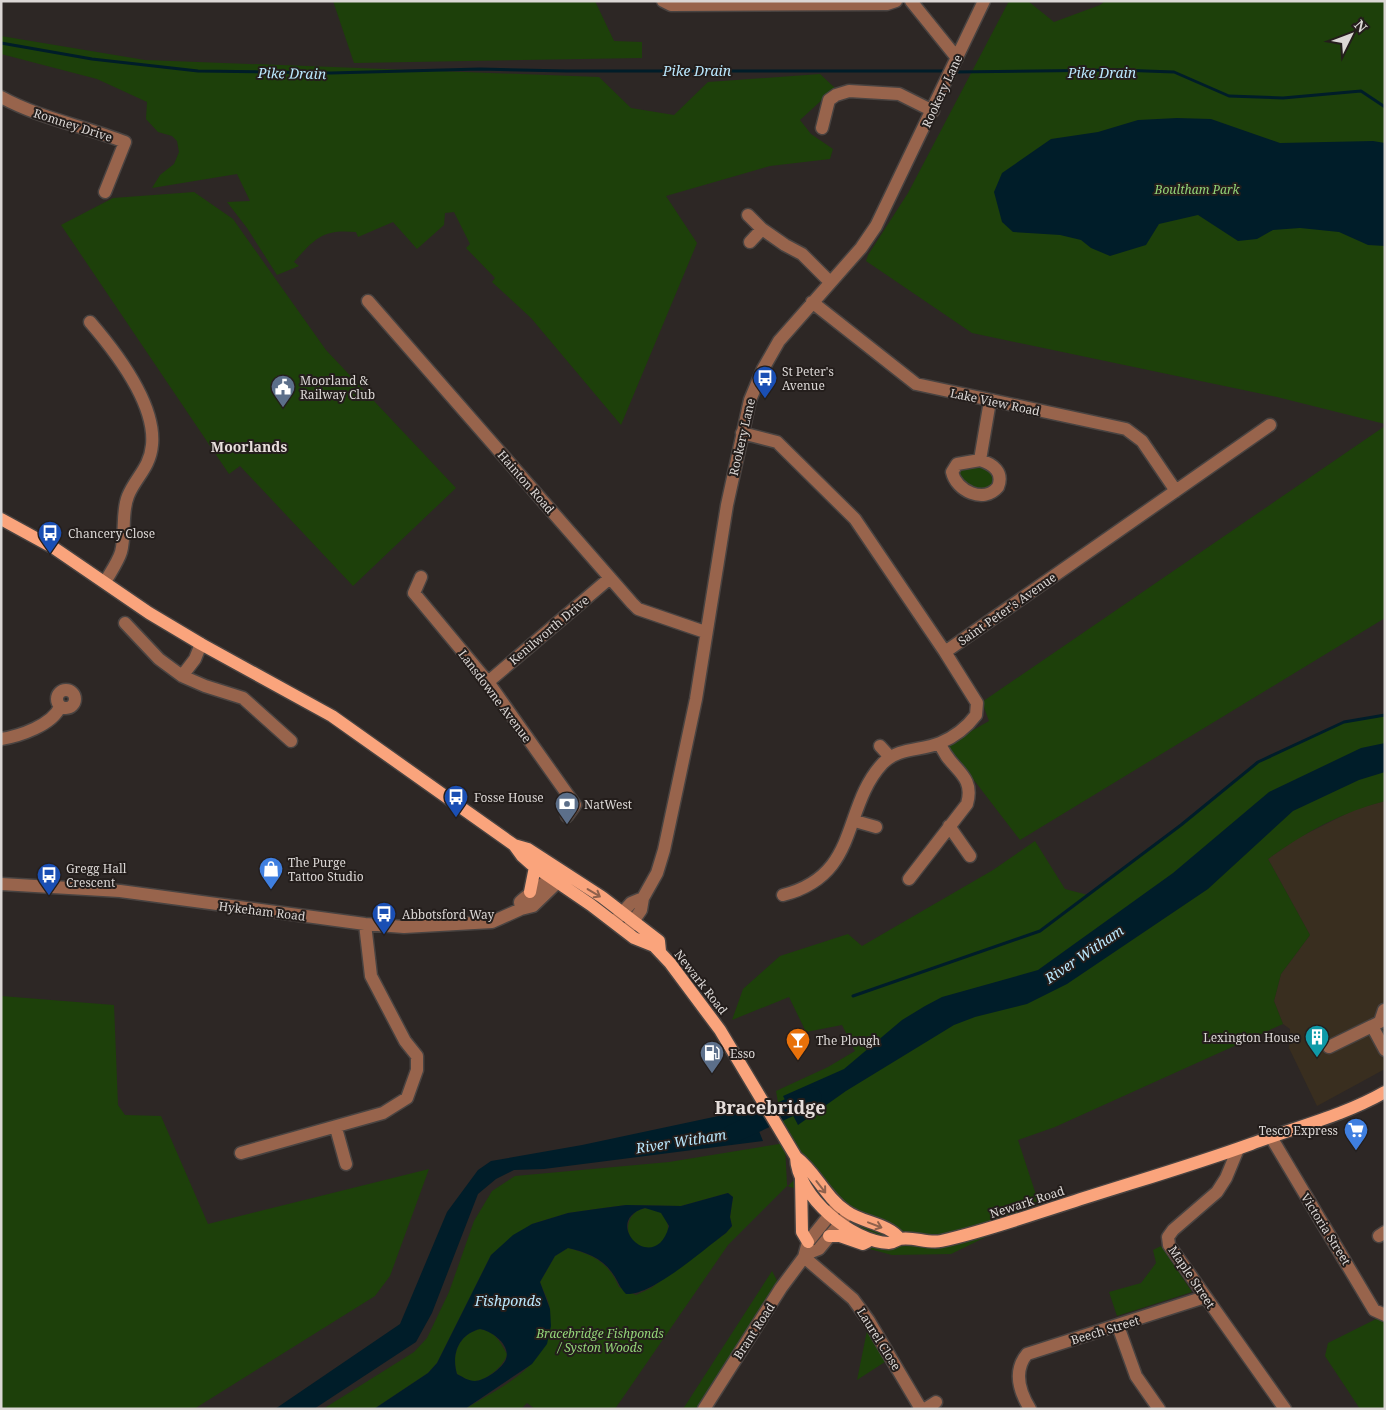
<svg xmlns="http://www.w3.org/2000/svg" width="1386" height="1410" font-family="'Noto Serif',serif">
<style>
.industrial{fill:#392e1f}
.green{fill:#1d400a;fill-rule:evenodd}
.water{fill:#001d29;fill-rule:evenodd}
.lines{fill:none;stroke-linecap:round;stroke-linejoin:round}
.stream{stroke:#001d29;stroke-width:3}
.river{stroke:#001d29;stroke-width:19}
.minor-casing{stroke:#494341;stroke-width:15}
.major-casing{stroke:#494341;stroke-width:15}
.minor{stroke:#98644c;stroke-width:12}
.major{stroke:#faa47c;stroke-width:12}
.oneway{stroke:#8f614c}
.labels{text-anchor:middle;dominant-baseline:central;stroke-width:4;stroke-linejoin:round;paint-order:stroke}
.street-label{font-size:12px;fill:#dbd7d5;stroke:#241e1c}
.park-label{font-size:12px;font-style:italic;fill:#93d478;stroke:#241e1c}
.poi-label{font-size:12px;fill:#dbd7d5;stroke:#241e1c;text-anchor:start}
.water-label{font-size:14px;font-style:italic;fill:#bae8fe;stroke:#241e1c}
.neighbourhood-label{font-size:14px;font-weight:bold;fill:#e6dedb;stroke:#241e1c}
.district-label{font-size:18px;font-weight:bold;fill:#e6dedb;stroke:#241e1c}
</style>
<rect width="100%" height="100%" fill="#2d2725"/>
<path class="industrial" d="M1385,801V1069L1317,1106L1289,1048L1290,1029L1283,1024L1274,1001L1281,974L1310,935L1268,859L1296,839L1356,809Z"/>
<path class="green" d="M333,1H595L614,41L642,42V58L354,63Z
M1009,1H1028L1054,22L1100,5L1105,1H1385V424L1277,397L972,333L866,261L868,255L908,193Z
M1,36L145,60L599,77L631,108L674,115L708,82L820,74L835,88L800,120L811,134L833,149L830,159L770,166L666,196L697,243L621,425L531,318L492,282L495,278L466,248L470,244L454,212L445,213L444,225L417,249L393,222L358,237L356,232C323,229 315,238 294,262L299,266L277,275L247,228L227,202L250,201L237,174L152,188L160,175L174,164L179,152L177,141L172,136L158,132L146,119L147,102L97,79L1,54Z
M194,192L233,219L326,350L456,488L353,586L240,466L229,474L61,225L113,198Z
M1385,426V618L1020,840L947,745L989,721L982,702Z
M976,464L991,470L997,476L990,489L973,488L956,476L959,470Z
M1385,715V801C1342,812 1304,833 1268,859L1310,935L1281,974L1274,1001L1283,1024L1055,1127L1018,1140L1041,1210L951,1254L892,1255L851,1244L816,1195L787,1186L728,1245L615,1409H535L527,1403L521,1409H465C505,1384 553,1366 550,1311C550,1302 543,1291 540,1282L555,1256L568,1248C594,1255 608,1262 619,1287L636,1295L651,1288L726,1233L732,1226L730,1217L733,1197L728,1193L681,1206L626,1205L596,1209L568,1213L532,1224L491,1255L437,1363L428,1373L374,1409H323L414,1352L427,1338L449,1292L474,1221L492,1191L515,1176L669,1162L785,1143L776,1091L828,1067L855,1051L842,1025L806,1032L789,997L732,1020L743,989L780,956L848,934L862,946L993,870L1035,841L1065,889L1088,895L1181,825L1258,762L1344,722ZM785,1145L801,1173L788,1186L787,1185Z
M1,996L114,1005L118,1105L125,1115L161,1116L208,1224L429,1169L390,1276L375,1296L194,1409H1Z
M628 1228a20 20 0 1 1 40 0a20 20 0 1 1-40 0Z
M1161,1246L1192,1292L1117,1316L1109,1292L1141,1283L1156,1263L1153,1250Z
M772,1271L781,1288L704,1409H683Z
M1385,1318V1409H1360L1325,1356L1328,1343L1376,1319Z
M869,1321L891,1358L857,1380Z
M480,1329C496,1332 500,1342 507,1354C505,1365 486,1381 475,1381C469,1382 463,1377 457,1374C451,1354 459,1334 480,1329Z"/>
<path class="water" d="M1177,118L1211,119L1280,143L1373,141L1385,143V246L1368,245L1339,232L1300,228L1273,230L1257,239L1238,241L1198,215L1159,224L1146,245L1110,256L1091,248L1081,240L1060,235L1013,232L1002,222L994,192L1002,173L1051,139L1098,132L1138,120Z
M1385,743V772L1359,780L1293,811L1208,889L1067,984L1027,1004L975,1017L954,1025L846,1091L798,1125L783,1096L844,1069L902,1020L925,1006L942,997L1038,970L1173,873L1269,792L1361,748Z
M749,1106L763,1141L544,1169L514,1170L496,1179L478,1194L432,1313L416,1342L314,1409H275L400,1324L447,1212L478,1170L491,1161L582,1145L723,1115Z
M728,1193L733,1197L730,1217L732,1226L726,1233C704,1249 652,1296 626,1294C620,1288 618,1281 613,1274C603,1258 585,1252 568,1248L555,1256L540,1282L550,1309L551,1326L547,1344L532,1364L465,1409H374L428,1373L437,1363L491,1255L513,1235L532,1224L568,1213L596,1209L626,1205L681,1206ZM645,1208L661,1213L669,1226C655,1278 599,1221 645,1208ZM480,1329C492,1331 511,1345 506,1359C503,1368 484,1381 475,1381C468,1381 463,1377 457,1374C451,1354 459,1334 480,1329Z"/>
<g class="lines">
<path class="stream" d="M1,43L92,59L198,71L331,73L480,69L567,71H947
M954,72L1118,70L1174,72L1229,96L1283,98L1361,91L1385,107
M853,996L1040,931L1181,825L1258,762L1344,722L1385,715"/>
<path class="river" d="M732,1134L812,1097"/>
<defs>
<path id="minor" d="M663,1L671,5L887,4L896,1
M911,1L957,58
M1,97C39,118 84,126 125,142L105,192
M822,128L829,100L836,95L849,91L899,94L933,111
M748,215L762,229
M750,242L762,229L785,245L802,254L830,282
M368,301L632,603L638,609L705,632
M812,302L916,384L1126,429L1142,441L1176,491
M90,322C115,351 156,404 152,445C150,468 135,478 128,496C121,513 126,534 121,552C118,562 110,573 105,582
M742,433L777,442L855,519L945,652L1270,425
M980,460C993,464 1004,472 998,487C984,504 956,491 952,472L957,464Z
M980,460L990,401
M421,577L414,593L488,682L575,805L567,816
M125,623L159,659L182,676
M201,644L195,659L182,676L205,686L243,698L291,741
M488,682L610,578
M57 699a9 9 0 1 1 18 0a9 9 0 1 1-18 0Z
M1,739C20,736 52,725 60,707
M880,746L890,757
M855,821L876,827
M949,826L970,856
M909,879L967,804C976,773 948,769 940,743
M1,884L120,891L365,924L404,927L492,922L521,909L533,906L565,875
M783,895C861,875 841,808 883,763C899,747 921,751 940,743C954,737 967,727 976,715L977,703L945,652
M521,909L520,902C531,891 547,884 557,871
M615,921L631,903L643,898
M628,929L641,910L643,898L657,873L664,850L696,699L727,505L750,400L763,369L779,341L861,248L876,226L984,1
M1372,1026L1380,1022L1384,1010
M1329,1047L1372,1026L1385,1050
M336,1128L346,1164
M1271,1137L1374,1310L1385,1315
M1238,1149L1226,1178L1217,1192L1173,1230L1168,1237L1169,1245L1285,1409
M241,1153L383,1113L407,1098L417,1070V1056L405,1041L371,976L365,924
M1379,1236L1385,1232
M806,1254L819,1249L847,1215
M804,1257L853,1299L869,1321L921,1409
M1118,1326L1136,1376L1159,1409
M704,1409L781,1288L804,1257L808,1242L836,1207
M925,1409L936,1402
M1030,1409C1019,1391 1013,1371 1027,1354L1205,1297"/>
<path id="major" d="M1,519L54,548L149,613L201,644L332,716L514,845L522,856L531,864L591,905L634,938L654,946L670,963L720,1030L796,1157C816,1172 825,1197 846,1211C862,1223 888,1223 900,1239
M514,845L528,849L602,897L659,941L660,951
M530,892L535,867
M796,1157C797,1196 852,1242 889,1243C894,1243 895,1240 900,1239C912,1236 928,1244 941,1241C987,1231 1030,1215 1075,1201C1134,1182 1193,1165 1251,1144C1296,1127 1343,1116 1385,1092
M801,1179L802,1232L808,1242
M829,1236H840L863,1244L867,1242"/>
</defs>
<use href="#minor" class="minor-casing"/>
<use href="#major" class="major-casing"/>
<use href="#minor" class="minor"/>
<use href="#major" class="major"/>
</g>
<defs><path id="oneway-shaft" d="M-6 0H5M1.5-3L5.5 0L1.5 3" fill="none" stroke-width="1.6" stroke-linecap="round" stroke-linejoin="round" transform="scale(1.25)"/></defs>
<g class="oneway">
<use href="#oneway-shaft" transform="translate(594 893) rotate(31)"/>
<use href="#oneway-shaft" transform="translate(821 1187) rotate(52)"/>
<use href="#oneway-shaft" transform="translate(875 1225) rotate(21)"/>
</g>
<defs>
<symbol id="bus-pin" viewBox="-11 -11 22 30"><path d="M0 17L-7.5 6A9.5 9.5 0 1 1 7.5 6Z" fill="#1a4fb4" stroke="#241e1c"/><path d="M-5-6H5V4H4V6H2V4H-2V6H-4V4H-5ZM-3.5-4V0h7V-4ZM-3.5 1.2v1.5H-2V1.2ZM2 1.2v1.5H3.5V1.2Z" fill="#fff"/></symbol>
<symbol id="civic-pin" viewBox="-11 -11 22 30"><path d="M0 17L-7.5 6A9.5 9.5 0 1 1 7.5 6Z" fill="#5c6f8a" stroke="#241e1c"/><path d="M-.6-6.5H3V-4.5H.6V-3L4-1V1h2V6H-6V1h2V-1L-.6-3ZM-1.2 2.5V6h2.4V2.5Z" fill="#fff"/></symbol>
<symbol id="bank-pin" viewBox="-11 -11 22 30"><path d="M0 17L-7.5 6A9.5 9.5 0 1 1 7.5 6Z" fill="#5c6f8a" stroke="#241e1c"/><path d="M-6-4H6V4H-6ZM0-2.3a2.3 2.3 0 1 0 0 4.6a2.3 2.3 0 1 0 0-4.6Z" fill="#fff"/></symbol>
<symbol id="shop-pin" viewBox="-11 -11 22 30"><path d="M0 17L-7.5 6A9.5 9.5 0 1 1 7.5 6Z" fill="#3f7fe0" stroke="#241e1c"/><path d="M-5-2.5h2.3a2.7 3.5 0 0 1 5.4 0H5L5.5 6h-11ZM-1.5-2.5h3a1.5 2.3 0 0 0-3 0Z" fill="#fff"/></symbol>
<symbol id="building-pin" viewBox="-11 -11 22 30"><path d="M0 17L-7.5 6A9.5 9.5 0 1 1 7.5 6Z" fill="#0f9aa8" stroke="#241e1c"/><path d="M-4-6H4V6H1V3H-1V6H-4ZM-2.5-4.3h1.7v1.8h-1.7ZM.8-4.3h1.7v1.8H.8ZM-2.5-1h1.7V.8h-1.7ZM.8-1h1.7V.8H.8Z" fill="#fff"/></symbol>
<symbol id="bar-pin" viewBox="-11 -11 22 30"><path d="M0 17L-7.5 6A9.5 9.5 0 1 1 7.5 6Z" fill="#e8710a" stroke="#241e1c"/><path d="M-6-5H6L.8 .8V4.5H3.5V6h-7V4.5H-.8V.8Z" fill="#fff"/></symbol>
<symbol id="fuel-pin" viewBox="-11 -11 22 30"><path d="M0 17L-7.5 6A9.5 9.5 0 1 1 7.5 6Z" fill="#5c6f8a" stroke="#241e1c"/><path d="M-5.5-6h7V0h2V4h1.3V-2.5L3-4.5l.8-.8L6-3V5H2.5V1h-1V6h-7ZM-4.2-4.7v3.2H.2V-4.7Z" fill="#fff"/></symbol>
<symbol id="supermarket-pin" viewBox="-11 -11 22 30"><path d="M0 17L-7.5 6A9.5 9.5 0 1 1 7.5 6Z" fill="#3f7fe0" stroke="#241e1c"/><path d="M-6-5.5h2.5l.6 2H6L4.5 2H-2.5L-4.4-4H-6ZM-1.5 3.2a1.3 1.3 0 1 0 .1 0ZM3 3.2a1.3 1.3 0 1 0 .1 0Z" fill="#fff"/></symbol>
</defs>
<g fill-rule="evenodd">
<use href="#bus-pin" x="751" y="364" width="28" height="38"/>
<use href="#civic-pin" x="269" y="373" width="28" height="38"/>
<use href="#bus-pin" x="36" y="519" width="28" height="38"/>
<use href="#bus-pin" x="442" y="783" width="28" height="38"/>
<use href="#bank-pin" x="553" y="790" width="28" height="38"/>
<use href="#shop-pin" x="257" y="855" width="28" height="38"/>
<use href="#bus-pin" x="35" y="861" width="28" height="38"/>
<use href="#bus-pin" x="370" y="900" width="28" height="38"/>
<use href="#building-pin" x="1303" y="1023" width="28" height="38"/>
<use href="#bar-pin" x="784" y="1026" width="28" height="38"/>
<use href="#fuel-pin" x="698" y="1039" width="28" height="38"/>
<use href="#supermarket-pin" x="1342" y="1116" width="28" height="38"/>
</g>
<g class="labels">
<g class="street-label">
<text transform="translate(942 91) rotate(-65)">Rookery Lane</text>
<text transform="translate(73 125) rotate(18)">Romney Drive</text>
<text transform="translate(995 402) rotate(12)">Lake View Road</text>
<text transform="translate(742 437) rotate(-77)">Rookery Lane</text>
<text transform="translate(526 482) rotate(49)">Hainton Road</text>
<text transform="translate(1007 609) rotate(-35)">Saint Peter's Avenue</text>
<text transform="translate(549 630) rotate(-40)">Kenilworth Drive</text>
<text transform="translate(495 696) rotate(53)">Lansdowne Avenue</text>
<text transform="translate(262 911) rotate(7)">Hykeham Road</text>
<text transform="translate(701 982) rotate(52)">Newark Road</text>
<text transform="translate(1027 1202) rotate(-18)">Newark Road</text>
<text transform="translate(1326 1229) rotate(58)">Victoria Street</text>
<text transform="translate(1192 1277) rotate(56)">Maple Street</text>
<text transform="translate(1105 1330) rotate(-17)">Beech Street</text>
<text transform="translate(754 1331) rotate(-57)">Brant Road</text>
<text transform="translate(879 1339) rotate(58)">Laurel Close</text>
</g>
<g class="park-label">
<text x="1197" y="189">Boultham Park</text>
<text x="600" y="1333">Bracebridge Fishponds<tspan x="600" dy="14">/ Syston Woods</tspan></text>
</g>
<g class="poi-label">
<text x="782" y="371">St Peter's<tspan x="782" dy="14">Avenue</tspan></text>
<text x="300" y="380">Moorland &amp;<tspan x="300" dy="14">Railway Club</tspan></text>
<text x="68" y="533">Chancery Close</text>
<text x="474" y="797">Fosse House</text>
<text x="584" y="804">NatWest</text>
<text x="288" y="862">The Purge<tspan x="288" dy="14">Tattoo Studio</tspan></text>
<text x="66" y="868">Gregg Hall<tspan x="66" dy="14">Crescent</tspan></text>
<text x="402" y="914">Abbotsford Way</text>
<text x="1300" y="1037" text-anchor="end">Lexington House</text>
<text x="816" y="1040">The Plough</text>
<text x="730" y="1053">Esso</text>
<text x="1338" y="1130" text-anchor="end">Tesco Express</text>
</g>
<g class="water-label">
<text x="697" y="70">Pike Drain</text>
<text x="1102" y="72">Pike Drain</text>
<text transform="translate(292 73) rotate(1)">Pike Drain</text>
<text transform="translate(1084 954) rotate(-34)">River Witham</text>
<text transform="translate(681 1141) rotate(-9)">River Witham</text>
<text x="508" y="1300">Fishponds</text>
</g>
<g class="neighbourhood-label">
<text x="249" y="446">Moorlands</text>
</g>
<g class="district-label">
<text x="770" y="1107">Bracebridge</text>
</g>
</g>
<rect width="1386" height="1410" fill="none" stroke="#dbd7d5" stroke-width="5"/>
<g transform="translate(1351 35) rotate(48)" stroke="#241e1c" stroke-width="4" paint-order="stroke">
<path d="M0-4L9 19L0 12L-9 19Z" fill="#dbd7d5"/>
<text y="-8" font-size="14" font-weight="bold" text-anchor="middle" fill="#dbd7d5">N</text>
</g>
</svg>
